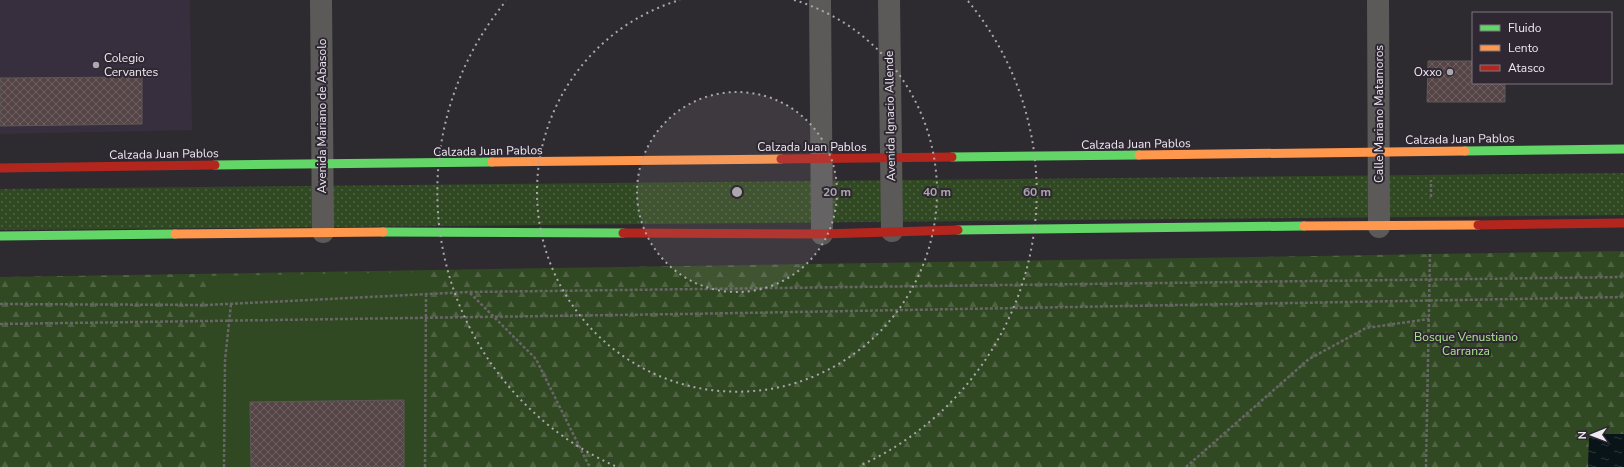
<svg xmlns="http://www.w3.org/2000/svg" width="1624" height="467" font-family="'Nunito Sans',sans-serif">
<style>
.built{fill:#382f3e}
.grass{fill:url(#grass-dots)}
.forest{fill:url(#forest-firs)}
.pitch{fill:#314922}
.water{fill:url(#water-ripples)}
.building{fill:url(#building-cross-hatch);stroke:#5c5859}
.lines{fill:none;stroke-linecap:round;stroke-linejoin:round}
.path{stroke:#686666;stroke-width:2.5;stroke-dasharray:3 2;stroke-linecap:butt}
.street{stroke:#5c5a59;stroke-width:22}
.fast{stroke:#63d668;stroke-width:9}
.slow{stroke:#ff974d;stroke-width:9}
.jam{stroke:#b3261e;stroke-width:9}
.ring{fill:none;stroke:#aba7ad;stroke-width:2;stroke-dasharray:2 4}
.poi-dot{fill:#aba7ad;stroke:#2f2833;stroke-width:1.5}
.labels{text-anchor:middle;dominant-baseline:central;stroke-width:4;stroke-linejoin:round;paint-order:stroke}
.poi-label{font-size:12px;fill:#eeeaf1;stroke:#2f2833;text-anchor:start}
.street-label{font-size:12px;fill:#eeeaf1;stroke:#2f2833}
.park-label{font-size:12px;fill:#a9e789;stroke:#2f2833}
.centre{fill:#aba7ad;stroke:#2f2833;stroke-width:2}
.ring-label{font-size:12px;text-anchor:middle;font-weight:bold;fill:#aba7ad;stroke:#2f2833;stroke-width:4;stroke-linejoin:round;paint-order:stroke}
</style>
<defs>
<pattern id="grass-dots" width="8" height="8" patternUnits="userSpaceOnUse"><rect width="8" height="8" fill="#314922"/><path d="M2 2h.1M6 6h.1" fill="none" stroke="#4f6343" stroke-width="1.8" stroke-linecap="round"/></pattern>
<pattern id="forest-firs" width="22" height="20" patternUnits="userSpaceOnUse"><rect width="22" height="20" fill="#314922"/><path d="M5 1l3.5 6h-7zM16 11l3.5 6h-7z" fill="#4f6343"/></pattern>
<pattern id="water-ripples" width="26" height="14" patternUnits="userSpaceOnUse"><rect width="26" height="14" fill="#081417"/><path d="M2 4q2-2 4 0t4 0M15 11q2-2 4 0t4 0" fill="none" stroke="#2c3639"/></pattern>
<pattern id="building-cross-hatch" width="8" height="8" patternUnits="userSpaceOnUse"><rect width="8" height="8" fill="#564547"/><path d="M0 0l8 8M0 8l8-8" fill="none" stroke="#6f6062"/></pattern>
</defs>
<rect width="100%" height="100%" fill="#2e2b30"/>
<path class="built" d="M0,0H190L192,130L0,134Z"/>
<path class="grass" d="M1624,173V215L0,230V189Z"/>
<path class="forest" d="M1624,251V467H0V277Z"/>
<path class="pitch" d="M426,272L425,467H207L208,276Z"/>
<path class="water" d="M1589,434H1624V467H1588Z"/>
<path class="building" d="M1428,61H1473V83H1505V102H1427Z
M142,77V124L0,126V78Z
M404,400V467H251L250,402Z"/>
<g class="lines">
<path class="path" d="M1431,197V180
M470,293L536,359L588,464L591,467
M0,304L207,305L469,292L1624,277
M0,324L684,314L1624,297
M224,467L225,360L231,304
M425,467L426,295
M1186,467L1309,359L1366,328L1429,319
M1426,467L1430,254"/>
<path class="street" d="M321,0L323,232
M820,0L822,234
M889,0L892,231
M1378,0L1379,227"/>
<path class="fast" d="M1465,151L1624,149
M952,157L1139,155
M215,165L492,162
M958,230L1304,226
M383,232L623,233
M0,236L175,234"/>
<path class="slow" d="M1139,155L1465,151
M492,162L781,159
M1304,226L1478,225
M175,234L383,232"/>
<path class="jam" d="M781,159L952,157
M0,168L215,165
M1478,225L1624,223
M623,233L822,234L958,230"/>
</g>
<circle cx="737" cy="192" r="100" fill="#aba7ad" fill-opacity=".12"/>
<g class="ring">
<circle cx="737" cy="192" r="100"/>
<path d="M794 0A200 200 0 1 1 680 0"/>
<path d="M615 466A300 300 0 0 1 506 1M968 1A300 300 0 0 1 859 466"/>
</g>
<g class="poi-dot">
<circle cx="96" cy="65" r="4"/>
<circle cx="1450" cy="72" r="4"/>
</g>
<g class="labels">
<g class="poi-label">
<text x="104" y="58">Colegio<tspan x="104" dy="14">Cervantes</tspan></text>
<text x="1442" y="72" text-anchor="end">Oxxo</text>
</g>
<g class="street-label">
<text transform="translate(1379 114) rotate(-90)">Calle Mariano Matamoros</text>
<text transform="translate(322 116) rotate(-90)">Avenida Mariano de Abasolo</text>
<text transform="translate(890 116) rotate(-91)">Avenida Ignacio Allende</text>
<text transform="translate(1460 139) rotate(-1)">Calzada Juan Pablos</text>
<text transform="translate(1136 144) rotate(-1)">Calzada Juan Pablos</text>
<text x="812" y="147">Calzada Juan Pablos</text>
<text transform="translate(488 151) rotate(-1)">Calzada Juan Pablos</text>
<text transform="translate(164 154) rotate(-1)">Calzada Juan Pablos</text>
</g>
<g class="park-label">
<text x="1466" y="337">Bosque Venustiano<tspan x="1466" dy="14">Carranza</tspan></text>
</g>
</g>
<circle cx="737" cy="192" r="6" class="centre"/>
<g class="ring-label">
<text x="837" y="196">20 m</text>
<text x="937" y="196">40 m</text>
<text x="1037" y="196">60 m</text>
</g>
<rect x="1472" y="12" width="140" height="72" fill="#2f2833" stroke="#7b767f"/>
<rect x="1480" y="25" width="20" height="6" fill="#63d668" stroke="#7b767f"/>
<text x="1508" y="32" font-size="12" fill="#eeeaf1">Fluido</text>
<rect x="1480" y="45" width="20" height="6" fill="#ff974d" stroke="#7b767f"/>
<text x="1508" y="52" font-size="12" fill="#eeeaf1">Lento</text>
<rect x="1480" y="65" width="20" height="6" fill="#b3261e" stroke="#7b767f"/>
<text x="1508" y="72" font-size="12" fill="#eeeaf1">Atasco</text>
<g transform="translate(1592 435) rotate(269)" stroke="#2f2833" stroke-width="3" paint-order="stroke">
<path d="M0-3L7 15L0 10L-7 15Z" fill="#eeeaf1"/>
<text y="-6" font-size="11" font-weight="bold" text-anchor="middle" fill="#eeeaf1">N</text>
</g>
</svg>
